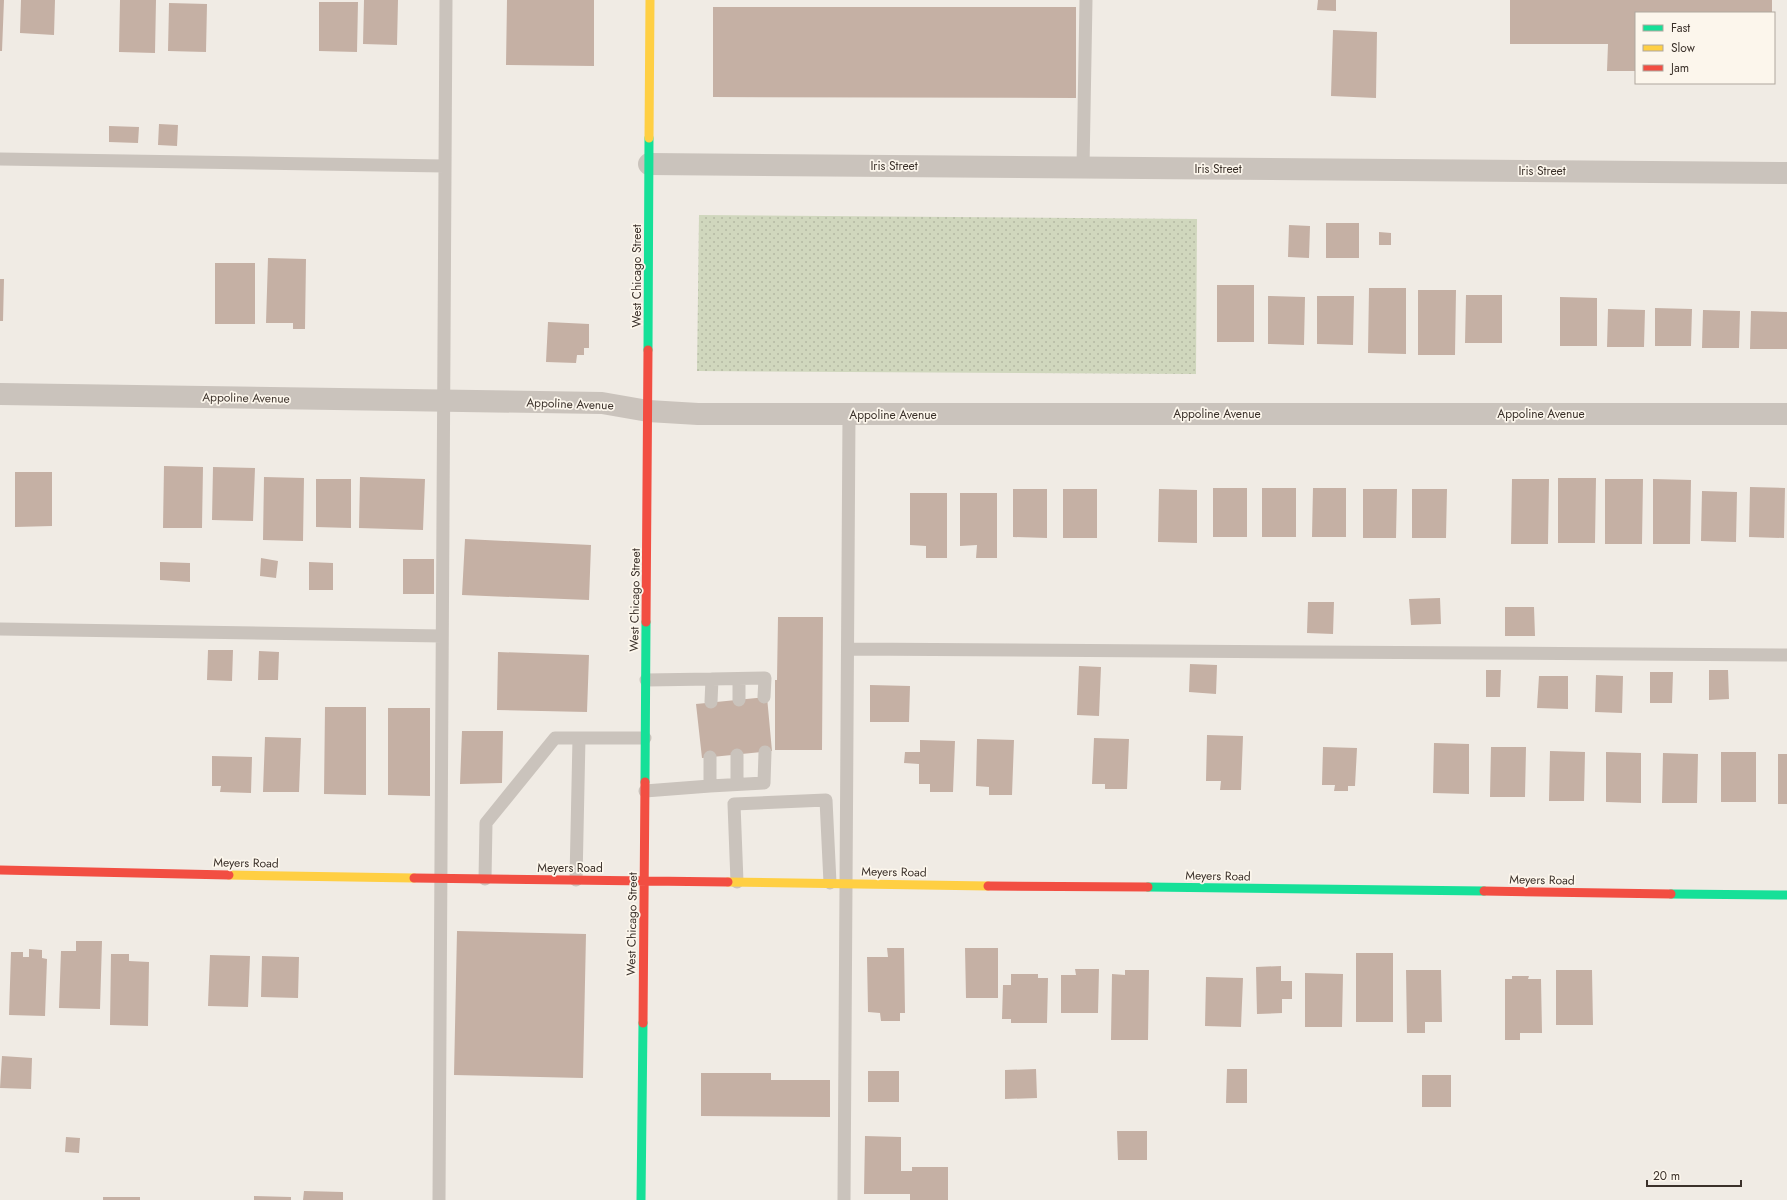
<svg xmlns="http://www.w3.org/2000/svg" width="1787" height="1200" font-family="Jost,sans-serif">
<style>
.grass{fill:url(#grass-dots)}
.building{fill:#c5b0a4}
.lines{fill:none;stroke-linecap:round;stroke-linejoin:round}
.lane{stroke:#cac3bc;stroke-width:13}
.street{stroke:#cac3bc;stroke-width:22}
.fast{stroke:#16e098;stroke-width:9}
.slow{stroke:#ffcf43;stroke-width:9}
.jam{stroke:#f24e42;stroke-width:9}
.labels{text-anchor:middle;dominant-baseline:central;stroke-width:3.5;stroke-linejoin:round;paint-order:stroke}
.street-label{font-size:12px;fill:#3b312a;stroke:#fcf6ec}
</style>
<defs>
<pattern id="grass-dots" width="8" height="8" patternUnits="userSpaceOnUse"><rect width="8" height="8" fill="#d0d7bd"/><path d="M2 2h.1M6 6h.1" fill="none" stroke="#b4b9a3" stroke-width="1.8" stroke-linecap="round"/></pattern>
</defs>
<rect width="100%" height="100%" fill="#f0ebe4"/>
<path class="grass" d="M699,215L1197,219L1196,374L697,371Z"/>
<path class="building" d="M0,0H4L2,51H0Z
M21,0H55L54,35L20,33Z
M120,0H156L155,53L119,52Z
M364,0H398L397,45L363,44Z
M507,0H594V66L506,65Z
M1318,0H1336V11L1317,10Z
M1510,0H1772V13H1636V71H1607L1608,44H1510Z
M319,2H358L357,52L319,51Z
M169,3L207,4L206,52L168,51Z
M713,7H1076V98L713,97Z
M1333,30L1377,32L1376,98L1331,96Z
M159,124L178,125L177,146L158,145Z
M109,126L139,127L138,143L109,142Z
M1326,223H1359V258H1326Z
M1289,225L1310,226L1309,258L1288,257Z
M1379,232L1391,233V245H1379Z
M268,258L306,259L305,329H293V323H266Z
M215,263H255V324H215Z
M0,279H4L3,321H0Z
M1217,285H1254V342H1217Z
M1369,288H1406V354L1368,353Z
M1418,290H1456L1455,355H1418Z
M1466,295H1502V343H1465Z
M1268,296L1305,297L1304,345L1268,344Z
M1317,296H1354L1353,345L1317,344Z
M1560,297L1597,298V346H1560Z
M1655,308L1692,309L1691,346H1655Z
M1608,309L1645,310L1644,347H1607Z
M1703,310L1740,311L1739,348H1702Z
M1751,311L1787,312V349H1750Z
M548,322L589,324V348H584V355H577L576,363L546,362Z
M164,466L203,467L202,528H163Z
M213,467L255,468L253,521L212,520Z
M15,472H52V526L15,527Z
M264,477L304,478L303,541L263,540Z
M360,477L425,479L423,530L359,528Z
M1558,478H1596L1595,543H1558Z
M316,479H351V528L316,527Z
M1512,479H1549L1548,544H1511Z
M1605,479H1643L1642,544H1605Z
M1653,479L1691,480L1690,544H1653Z
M1750,487L1785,488L1784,538L1749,537Z
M1213,488H1247V537H1213Z
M1262,488H1296V537H1262Z
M1313,488H1346V537H1312Z
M1013,489H1047V538L1013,537Z
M1063,489H1097V538H1063Z
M1159,489L1197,490V543L1158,542Z
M1363,489H1397L1396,538H1363Z
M1412,489H1447L1446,538H1412Z
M1702,491L1737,492L1736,542L1701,541Z
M910,493H947V558H926V546L910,545Z
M960,493H997V558H976L977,545L960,546Z
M465,539L591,545L589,600L462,595Z
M261,558L278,561L276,578L260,576Z
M403,559H434V594H403Z
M160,562L190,563V582L160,580Z
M309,562L333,563V590H309Z
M1440,598L1441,624L1411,625L1409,599Z
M1308,602H1334L1333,634L1307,633Z
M1505,607H1534L1535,636H1505Z
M778,617H823L822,750H775V680H777Z
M208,650H233L232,681L207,680Z
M259,651L279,652L278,680H258Z
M498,652L589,655L587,712L497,710Z
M1190,664L1217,665L1216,694L1189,692Z
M1079,666L1101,667L1099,716L1077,715Z
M1486,670H1501L1500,697H1486Z
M1709,670H1728L1729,699L1709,700Z
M1650,672H1673L1672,703H1650Z
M1596,675L1623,676L1622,713L1595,712Z
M1539,676H1568V709L1537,708Z
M870,685L910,686L909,722H870Z
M767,697L772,751L702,758L696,704Z
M325,707H366V795L324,794Z
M388,708H430V796L388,795Z
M462,731H503L502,783L460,784Z
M1207,735L1243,736L1241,790H1220L1221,781H1206Z
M265,737L301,738L299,792H263Z
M1094,738L1129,739L1127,789H1105V784H1092Z
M977,739L1014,740L1012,795H989V787L976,786Z
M920,740L955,741L953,792H930V784H919V764L904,763L905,752H920Z
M1434,743L1469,744V794L1433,793Z
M1323,747L1357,748L1355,786H1348V791H1334L1335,785H1322Z
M1491,747H1526L1525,797H1490Z
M1550,751L1585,752L1584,801H1549Z
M1606,752L1641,753V803L1606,802Z
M1721,752H1756V802H1721Z
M1663,753L1698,754L1697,803H1662Z
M1778,754H1787V804H1778Z
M212,756L252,757L251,793L220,792L221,786H212Z
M457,931L586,934L583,1078L454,1075Z
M76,941H102L100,1009L59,1008L61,951H76Z
M887,948H904L905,1013H900V1021H881L880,1013L868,1012L867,957H888Z
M965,948H998V998H966Z
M29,949L42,950V958L47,959L45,1016L9,1015L11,952H23V957H29Z
M1356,953H1393V1022H1356Z
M111,954H129V961L149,962L148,1026L110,1025Z
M210,955L250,956L248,1007L208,1006Z
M262,956L299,957L298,998L261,997Z
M1281,966V981H1292V999H1282V1013L1257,1014L1256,967Z
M1075,969H1099L1098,1013H1061V975H1076Z
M1125,970H1149L1148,1040H1111L1112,974L1125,975Z
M1406,970H1441L1442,1022H1425V1033H1407Z
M1556,970H1592L1593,1025H1556Z
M1305,973L1343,974L1342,1027H1305Z
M1011,974H1038V978H1048L1047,1023H1011V1019H1002L1003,985H1011Z
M1512,976H1529L1528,979H1541L1542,1033H1520V1040H1505V979H1512Z
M1206,977L1243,978L1241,1027L1205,1026Z
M2,1056L32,1058L31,1089L0,1088Z
M1036,1069L1037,1098L1005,1099V1070Z
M1227,1069H1247V1103H1226Z
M868,1071H899V1102H868Z
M701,1073H771V1080H830V1117L701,1116Z
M1422,1075H1451V1107H1422Z
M1117,1131H1147V1160H1118Z
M865,1136L901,1137V1171H912V1167H948V1200H910V1194H864Z
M66,1137L80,1138L79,1153L65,1152Z
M304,1191L343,1192V1200H303Z
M254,1196L291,1197V1200H254Z
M103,1197H140V1200H103Z"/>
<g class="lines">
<path class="lane" d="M0,159L444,166
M1083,168L1086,0
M0,629L442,636
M848,649L1787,655
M712,679L765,678L764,697
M646,680L712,679L711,702
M739,700V679
M737,755V784
M710,786L764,783L765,752
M645,791L710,786V757
M485,879L486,823L555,738H645
M576,880L579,738
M737,882L734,804L826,800L830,883
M439,1200L446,0
M844,1200L849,415"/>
<path class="street" d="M649,164L1787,173
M0,394L602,403L648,411L698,414H1787"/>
<path class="fast" d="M648,350L649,138
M645,782L646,622
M1148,887L1484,891
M1671,894L1787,895
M641,1200L643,1023"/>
<path class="slow" d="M649,138L650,0
M229,875L414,878
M728,882L988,886"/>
<path class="jam" d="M646,622L648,350
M0,870L229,875
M414,878L728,882
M988,886L1148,887
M1484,891L1671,894
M643,1023L645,782"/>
</g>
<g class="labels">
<g class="street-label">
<text x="894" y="166">Iris Street</text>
<text x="1218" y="169">Iris Street</text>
<text x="1542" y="171">Iris Street</text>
<text transform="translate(637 276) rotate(-90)">West Chicago Street</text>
<text transform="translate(246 398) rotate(1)">Appoline Avenue</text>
<text transform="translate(570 404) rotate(2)">Appoline Avenue</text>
<text x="1217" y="414">Appoline Avenue</text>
<text x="1541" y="414">Appoline Avenue</text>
<text x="893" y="415">Appoline Avenue</text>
<text transform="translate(635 600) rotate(-89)">West Chicago Street</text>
<text transform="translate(246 863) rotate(1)">Meyers Road</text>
<text x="570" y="868">Meyers Road</text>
<text transform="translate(894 872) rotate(1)">Meyers Road</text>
<text transform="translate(1218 876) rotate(1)">Meyers Road</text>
<text transform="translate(1542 880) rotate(1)">Meyers Road</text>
<text transform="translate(632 924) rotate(-89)">West Chicago Street</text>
</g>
</g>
<rect x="1635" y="12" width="140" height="72" fill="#fcf6ec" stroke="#afa79e"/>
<rect x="1643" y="25" width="20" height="6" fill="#16e098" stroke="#afa79e"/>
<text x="1671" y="32" font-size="12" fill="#3b312a">Fast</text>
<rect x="1643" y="45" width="20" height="6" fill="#ffcf43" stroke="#afa79e"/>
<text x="1671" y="52" font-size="12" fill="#3b312a">Slow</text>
<rect x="1643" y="65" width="20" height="6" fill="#f24e42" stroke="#afa79e"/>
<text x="1671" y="72" font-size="12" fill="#3b312a">Jam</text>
<path d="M1647 1180v6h94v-6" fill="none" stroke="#3b312a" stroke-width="2"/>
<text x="1653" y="1180" font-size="12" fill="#3b312a" stroke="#fcf6ec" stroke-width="3" paint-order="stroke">20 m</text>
</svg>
